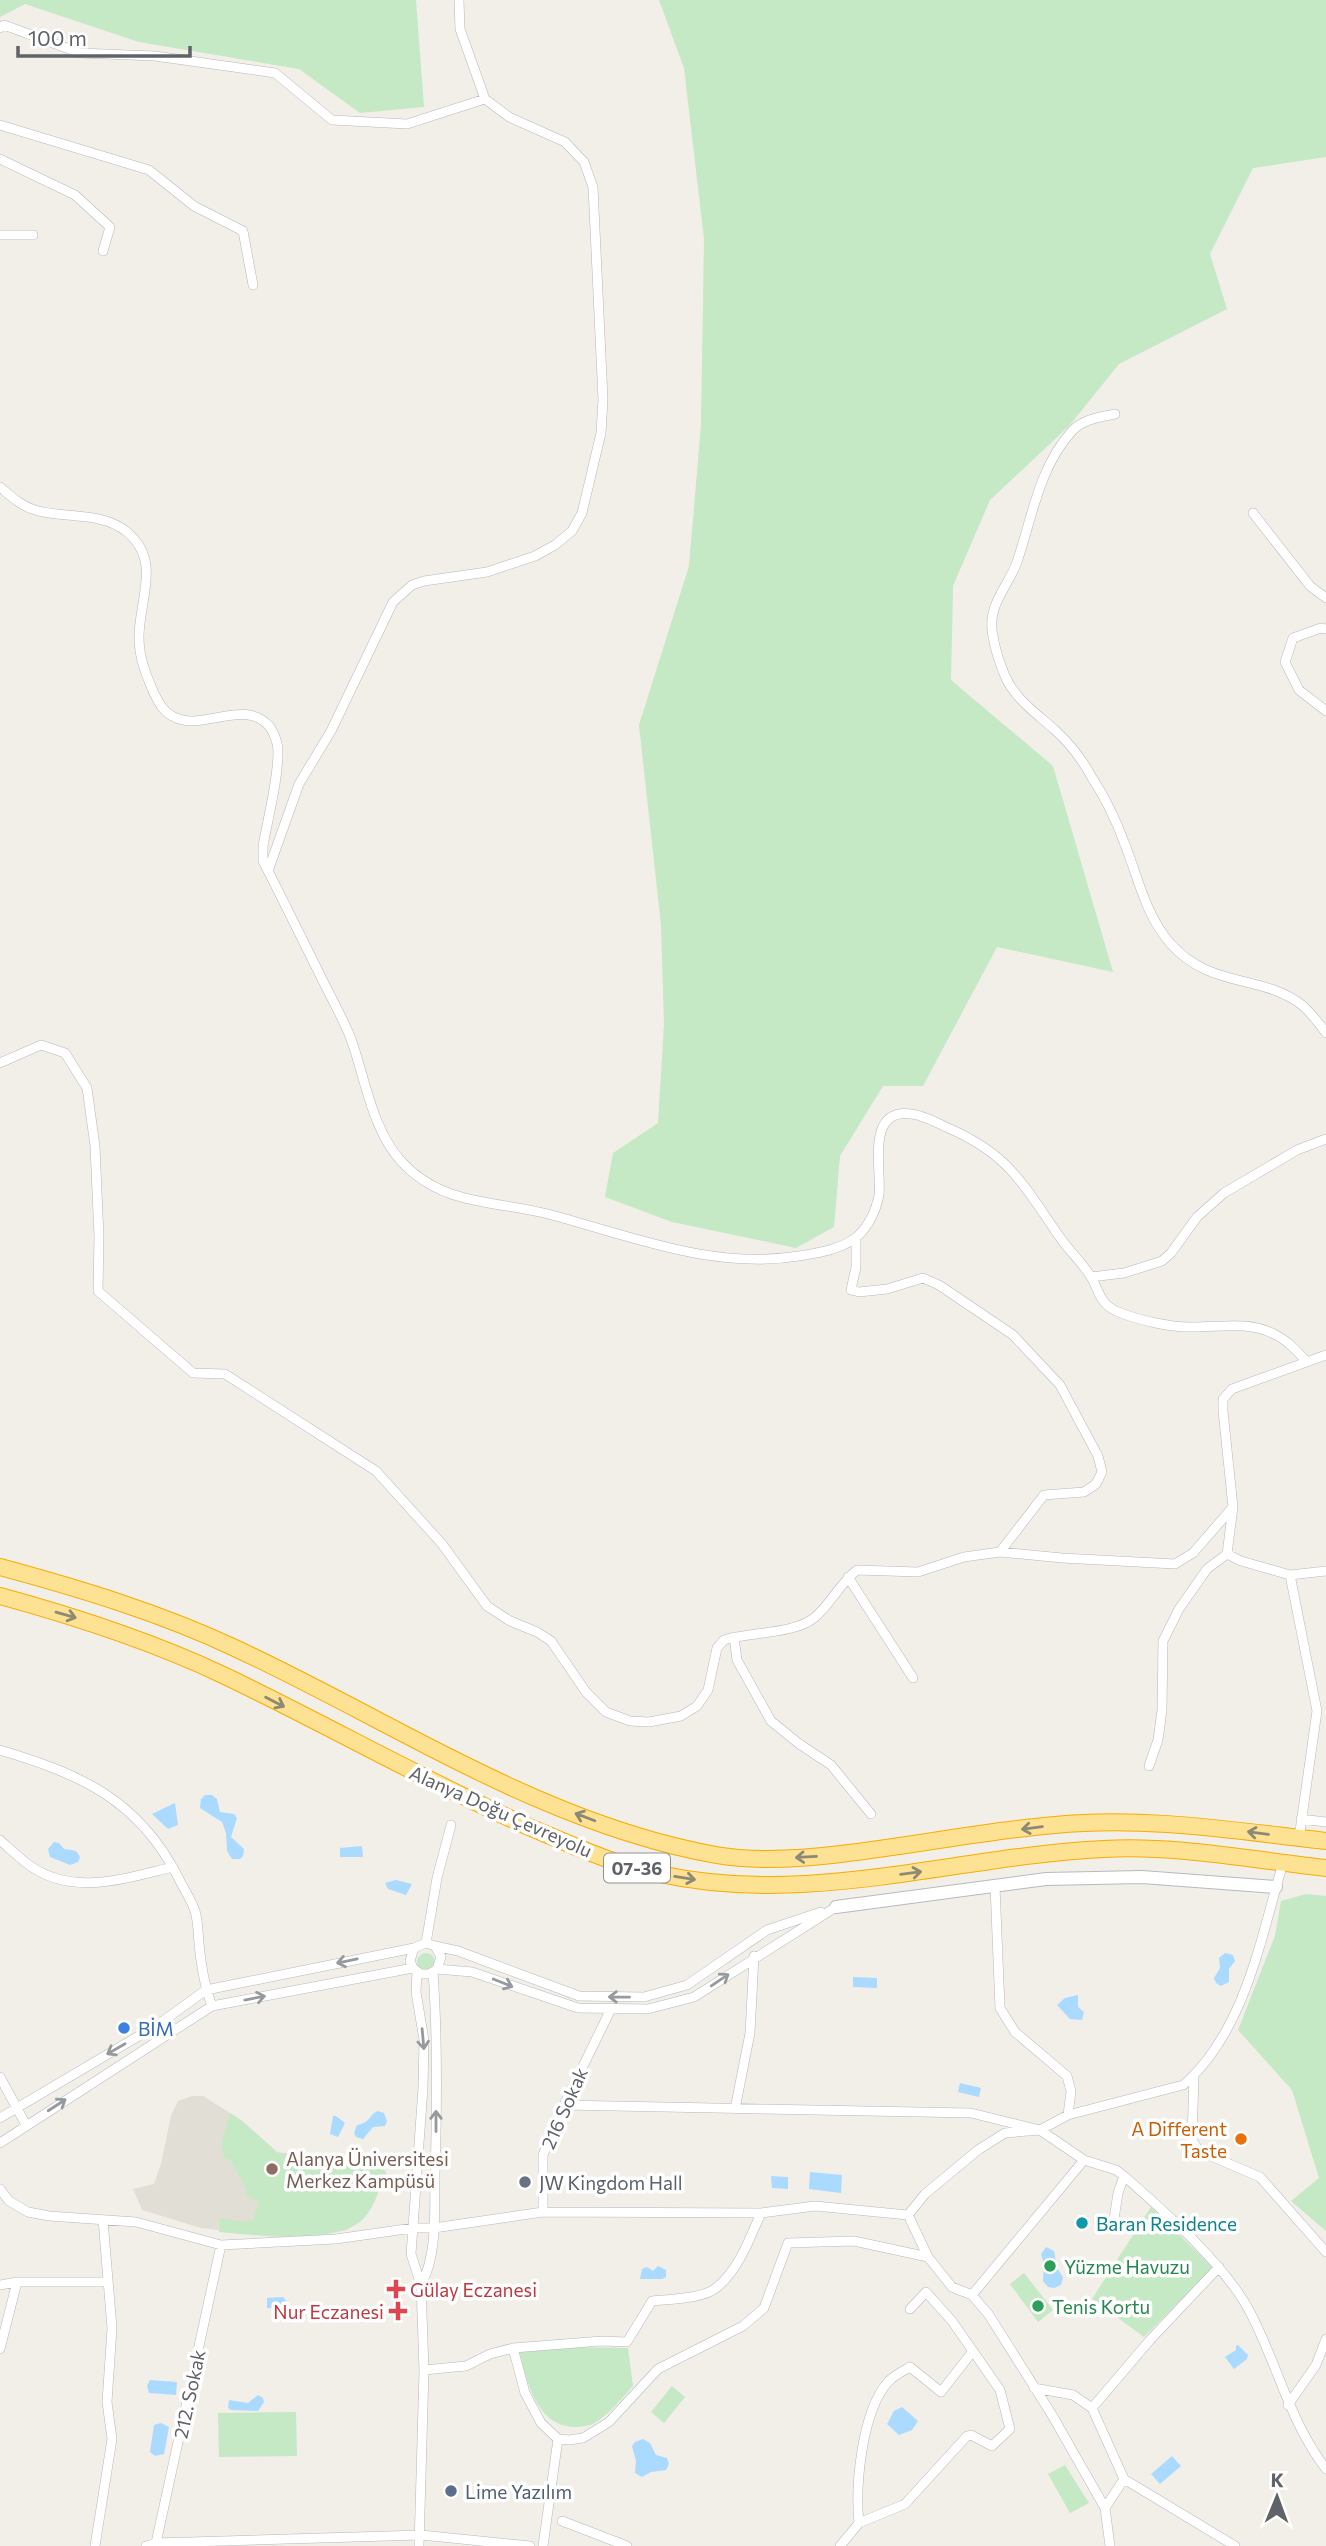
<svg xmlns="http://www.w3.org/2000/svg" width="1326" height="2546" font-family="Commissioner,sans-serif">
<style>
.education{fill:#e1ded6}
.green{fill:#c5e8c5}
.water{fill:#aadaff}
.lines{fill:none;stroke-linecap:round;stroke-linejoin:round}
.street-casing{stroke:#b5b8bc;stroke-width:10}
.secondary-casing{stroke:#b6babf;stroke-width:14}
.highway-casing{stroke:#f9ab00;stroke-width:18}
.street{stroke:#fff;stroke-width:9}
.secondary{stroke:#fff;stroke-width:12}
.highway{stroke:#fde293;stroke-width:16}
.oneway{stroke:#8e8975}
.oneway2{stroke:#979a9d}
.shop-dot{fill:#3f7fe0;stroke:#fff;stroke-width:2.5}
.food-dot{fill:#e8710a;stroke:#fff;stroke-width:2.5}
.education-dot{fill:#8d6e63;stroke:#fff;stroke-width:2.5}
.worship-dot{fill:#6b7280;stroke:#fff;stroke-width:2.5}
.culture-dot{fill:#0f9aa8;stroke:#fff;stroke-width:2.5}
.leisure-dot{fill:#2e9e5b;stroke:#fff;stroke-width:2.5}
.health-dot{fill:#e0444e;stroke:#fff;stroke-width:2.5}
.service-dot{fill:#5c6f8a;stroke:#fff;stroke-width:2.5}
.labels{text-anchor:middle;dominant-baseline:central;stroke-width:7;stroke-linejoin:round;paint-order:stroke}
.shield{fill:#fff;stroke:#8f9295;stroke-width:2}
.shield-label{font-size:18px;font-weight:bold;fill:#5f6368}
.street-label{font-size:19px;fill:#5f6368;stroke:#fff}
.shop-label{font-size:19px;fill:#366cbe;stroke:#fff;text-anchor:start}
.food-label{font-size:19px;fill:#c56008;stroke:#fff;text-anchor:end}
.education-label{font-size:19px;fill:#785e54;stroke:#fff;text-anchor:start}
.worship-label{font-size:19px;fill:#5b616d;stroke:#fff;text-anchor:start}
.culture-label{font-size:19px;fill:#0d838f;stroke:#fff;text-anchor:start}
.leisure-label{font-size:19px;fill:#27864d;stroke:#fff;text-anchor:start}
.health-label{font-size:19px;fill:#be3a42;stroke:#fff;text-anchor:start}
.service-label{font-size:19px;fill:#4e5e75;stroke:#fff;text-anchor:start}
</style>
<rect width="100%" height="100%" fill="#f1efe8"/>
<path class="education" d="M192,2096H203L241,2120L277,2152L367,2164L380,2160L386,2173L365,2217L347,2230L315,2235L276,2237L201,2228L142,2210L133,2189L154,2184L161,2164L171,2116L178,2101Z"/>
<path class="green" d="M0,0H416L424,107L360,113L299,69L139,42L25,4L0,17Z
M659,0H1326V157L1253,168L1210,254L1227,309L1119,364L1069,426L990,500L953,586L951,680L1053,766L1113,972L997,947L923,1086H883L840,1156L834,1227L796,1248L672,1222L605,1197L613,1153L658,1123L664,1024L661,925L639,725L689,566L701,425L704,239L684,68Z
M1306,1894L1326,1896V2231L1291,2201L1319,2178L1292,2090L1238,2030L1275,1936L1281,1901Z
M417 1962a9 9 0 1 1 18 0a9 9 0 1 1-18 0Z
M230,2113L241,2120L278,2153L368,2164L380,2160L386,2173C380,2186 375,2206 365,2217C341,2246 253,2235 219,2232L220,2218L244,2222L253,2220L259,2201L254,2200L245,2193L247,2190L231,2161L223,2157L222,2142Z
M1151,2207L1213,2268L1144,2337L1092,2299Z
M1024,2273L1053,2310L1038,2322L1010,2284Z
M569,2347L628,2348L633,2386C621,2399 609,2415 593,2424C588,2426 583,2426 577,2427C537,2428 527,2382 519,2351Z
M672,2386L685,2397L664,2423L651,2412Z
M296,2412L297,2456L219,2457L218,2413Z
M1065,2465L1089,2503L1070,2513L1048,2474Z"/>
<path class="water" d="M205,1795H212L217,1799L220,1812L234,1814L237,1818L231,1837L244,1849L243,1856L240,1859H232L227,1851L226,1833L222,1822L200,1808L201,1799Z
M175,1803L178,1825L168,1829L152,1814Z
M54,1842L59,1843L64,1849C73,1851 76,1848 80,1857L78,1862L70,1865L50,1857L48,1849Z
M362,1846L363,1857H340V1848Z
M396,1880L412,1884L406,1895L388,1889L385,1883Z
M1225,1953L1233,1955L1235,1961L1229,1969V1982L1221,1986L1216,1983L1214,1978L1220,1968L1219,1958Z
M853,1977L877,1978V1988L853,1987Z
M1078,1995V2007L1084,2012L1082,2020L1070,2019L1057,2005L1065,1998Z
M960,2083L981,2088L979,2097L958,2092Z
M378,2111L384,2113L387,2121L385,2126L373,2127L363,2139L356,2137L354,2133L357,2125C372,2122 368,2115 378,2111Z
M333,2116H336L345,2123L338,2137L330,2134Z
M810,2172L842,2175L841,2193L809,2189Z
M771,2176L788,2177V2189L772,2188Z
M1046,2247L1054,2251L1057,2268L1063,2277L1061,2285L1054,2288L1048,2287L1043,2281L1044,2264L1041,2254Z
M658,2266L666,2270V2277L662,2279H640L642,2269L647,2267L653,2271Z
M283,2297L287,2302L284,2308H267V2298Z
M1238,2345L1248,2355L1247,2359L1234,2369L1225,2357L1236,2350V2346Z
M150,2380L177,2382L176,2395L149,2393L147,2386Z
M258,2395L263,2398L264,2402L258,2411L231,2410L228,2408L229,2400L248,2403Z
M902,2407L918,2421L912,2430L899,2435L887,2424L894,2411Z
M161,2423L169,2427L164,2454L155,2456L150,2452L154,2425Z
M643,2439L650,2443L656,2455L667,2458L669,2464L666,2470L651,2472L642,2477L635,2473L636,2461L632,2446L635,2442Z
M1172,2456L1181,2466L1160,2484L1151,2474Z"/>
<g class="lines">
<defs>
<path id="street" d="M0,28L4,25L80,53L155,56L275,73L332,120L407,124L485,99
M0,125L149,170L194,206L243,231L253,285
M0,159L75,195L110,227L103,251
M0,235H33
M1115,414C1100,417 1083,419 1072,431C1039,467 1032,518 1017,562C1008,587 986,606 993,636C995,649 1000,664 1005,676C1015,699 1037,714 1055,730C1069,743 1082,759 1091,776C1104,796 1116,820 1124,842C1138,877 1145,914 1170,943C1210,989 1262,974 1302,1005C1311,1013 1319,1023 1326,1033
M0,487C11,496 21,506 35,510C64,519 102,511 127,532C162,561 139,600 139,637C139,658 146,675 154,693C159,703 163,712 174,717C203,732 245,697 270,727C275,735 278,742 278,752C278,781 268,817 263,846V861C282,898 300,935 319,973C329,994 342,1016 351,1039C365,1078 372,1128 400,1160C441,1206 493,1200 548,1214C631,1236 712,1270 799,1256C817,1253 838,1250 854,1239C867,1230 876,1211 879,1195C882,1170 865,1108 911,1114C923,1115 935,1122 946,1127C1009,1154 1022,1183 1059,1236C1068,1250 1082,1262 1091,1277C1099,1290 1099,1303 1116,1311C1137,1320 1172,1328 1194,1327C1222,1327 1248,1321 1274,1334C1287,1340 1297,1351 1307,1362
M1253,513L1310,586L1326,598
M1326,629L1321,628L1293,638L1285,662L1299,690L1326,711
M268,871L299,784L331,731L393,602L412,585L424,581L487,572L535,556L555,545L572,531L582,513L601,433L603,399L593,187L584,162L565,142L509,117L485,99L460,29L459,0
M0,1063L41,1045L65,1053L87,1088L95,1146L99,1237L98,1291L193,1373L225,1374L376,1471L442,1544L487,1606L510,1621L537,1632L551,1641L586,1692L606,1712L630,1721L649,1722L681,1716L697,1706L708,1690L717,1648L724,1640C749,1632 794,1634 814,1618C831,1604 840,1583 857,1570L918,1572L964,1557L1000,1552L1062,1558L1175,1564L1193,1553L1233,1507
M856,1238V1267L851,1290L859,1292L887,1289L923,1278L939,1285L1013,1335L1060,1385L1098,1456L1102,1472L1096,1484L1084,1492L1044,1495L1000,1552
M1091,1277L1124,1273L1162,1261L1171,1253L1197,1217L1224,1193L1297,1150L1326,1139
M1290,1575L1326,1571
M848,1577L913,1678
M734,1637L737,1660L771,1721L798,1743L831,1765L871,1814
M0,1750C80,1774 138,1799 178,1877C183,1888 191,1899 195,1911C198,1920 198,1933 199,1943C201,1965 204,1985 212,2006
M1149,1766L1158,1740L1162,1710L1163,1641L1179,1609L1207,1569L1227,1554
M1301,1819L1326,1822
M1299,1838L1317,1711L1290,1575L1241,1561L1227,1554L1233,1507L1223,1411V1399L1232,1389L1326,1355
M0,1840C9,1848 19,1858 29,1865C73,1897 126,1878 173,1867
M995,1886L1000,2008L1015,2032L1067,2076L1071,2091L1068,2115
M426,1943L437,1878L451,1825
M435,1946L458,1951L579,1996L644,1997L687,1985L767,1930L821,1912
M437,1969L441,1957L435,1946L426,1943L414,1948L410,1961L413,1968L421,1974H429L437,1969L472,1972L578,2008L648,2009L694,1997L836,1907
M417,1971L416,1992L424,2040L423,2088L411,2254L421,2285L424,2370L419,2546
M1194,2076L1192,2140L1199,2151L1260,2177L1326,2252
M0,2077L26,2125
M564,2105L971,2113L1040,2130L1084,2160L1116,2170L1124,2176C1165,2212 1227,2266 1251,2314C1278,2366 1290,2422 1326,2469
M735,2109L750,2033L754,1956
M0,2118L159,2024L206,1990L414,1948
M0,2143L212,2006L413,1968
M0,2189L9,2201L28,2212L49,2216L136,2222L221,2245L336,2239L413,2228H434L543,2212L761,2213L815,2206L908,2215L928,2257L952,2287L972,2295L989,2315L1052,2415L1105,2508L1110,2546
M543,2212V2155L564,2105L611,2009
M908,2215L925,2194L978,2150L1005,2133L1040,2130L1068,2115L1183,2085L1188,2081C1246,2026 1261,1937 1283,1863
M1114,2219L1118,2193L1124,2176
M0,2285L17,2282H108
M421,2285C438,2253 434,2211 435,2175C437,2108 438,2040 433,1972
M972,2295L1084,2160
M513,2348L602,2341L627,2342L652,2301C670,2299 702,2299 716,2288C738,2271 750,2238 761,2213
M0,2349L17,2282
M424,2370L466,2366L490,2354L513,2348L525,2393L541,2423L558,2439L569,2440L583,2438L609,2422L658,2369L743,2326L764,2308L788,2243L854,2241L928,2257
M1034,2388L1073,2395L1092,2408L1124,2479L1105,2508
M1288,2405L1316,2365L1326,2339
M1092,2408L1150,2340L1219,2267
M1124,2479L1235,2546
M562,2521L627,2546
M859,2523C855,2485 862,2411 888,2382C893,2376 903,2371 910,2367L941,2392L973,2351
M156,2543L221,2245
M95,2546L112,2439L107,2402L112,2328L103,2220
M146,2546L156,2543L421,2535L530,2546
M543,2546L558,2439
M840,2546L859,2523L905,2504L967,2436L971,2435L992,2446L1010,2429L1000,2390L952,2321L926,2292L910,2309"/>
<path id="secondary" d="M836,1907L1046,1879L1142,1877L1276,1887"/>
<path id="highway" d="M0,1567C81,1589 161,1613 237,1649C394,1722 543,1824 716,1855C756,1862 800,1859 841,1854C912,1846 983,1831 1055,1825C1146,1816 1236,1831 1326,1841
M0,1596C77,1617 151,1641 223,1675C326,1724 425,1781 529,1827C572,1845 615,1865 660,1874C809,1907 956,1856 1104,1849C1177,1845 1253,1860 1326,1868"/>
</defs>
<use href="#street" class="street-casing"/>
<use href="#secondary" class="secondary-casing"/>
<use href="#highway" class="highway-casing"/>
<use href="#street" class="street"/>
<use href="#secondary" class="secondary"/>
<use href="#highway" class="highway"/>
</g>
<defs><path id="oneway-shaft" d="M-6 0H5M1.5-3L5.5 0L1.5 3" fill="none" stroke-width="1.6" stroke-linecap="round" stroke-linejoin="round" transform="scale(1.75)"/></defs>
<g class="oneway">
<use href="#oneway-shaft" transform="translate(66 1615) rotate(16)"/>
<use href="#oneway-shaft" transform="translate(275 1702) rotate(27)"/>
<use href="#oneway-shaft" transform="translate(585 1817) rotate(-159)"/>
<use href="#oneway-shaft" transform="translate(1032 1828) rotate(172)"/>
<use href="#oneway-shaft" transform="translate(1258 1833) rotate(-173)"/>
<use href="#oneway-shaft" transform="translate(806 1857) rotate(177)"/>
<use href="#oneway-shaft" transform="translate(911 1873) rotate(-7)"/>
<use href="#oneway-shaft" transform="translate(685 1878) rotate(9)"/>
</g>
<g class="oneway2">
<use href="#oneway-shaft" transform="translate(347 1961) rotate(168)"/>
<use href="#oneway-shaft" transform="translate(720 1980) rotate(-34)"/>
<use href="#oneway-shaft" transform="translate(503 1983) rotate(22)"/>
<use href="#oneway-shaft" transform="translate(619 1997) rotate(-179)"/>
<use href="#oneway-shaft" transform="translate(255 1998) rotate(-11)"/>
<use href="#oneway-shaft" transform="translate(423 2039) rotate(85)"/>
<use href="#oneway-shaft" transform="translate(116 2049) rotate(150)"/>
<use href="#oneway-shaft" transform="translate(57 2105) rotate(-33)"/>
<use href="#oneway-shaft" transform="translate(436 2121) rotate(-90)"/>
</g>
<circle class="shop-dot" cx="124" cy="2028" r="7"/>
<circle class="food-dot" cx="1241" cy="2139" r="7"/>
<circle class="education-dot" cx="272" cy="2169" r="7"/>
<circle class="worship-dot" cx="525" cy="2182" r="7"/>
<circle class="culture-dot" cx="1082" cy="2223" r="7"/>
<g class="leisure-dot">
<circle cx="1050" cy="2266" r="7"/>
<circle cx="1038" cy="2306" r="7"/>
</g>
<g class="health-dot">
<path d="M392.5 2278.5h7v7h7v7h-7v7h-7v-7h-7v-7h7z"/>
<path d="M394.5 2300.5h7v7h7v7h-7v7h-7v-7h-7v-7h7z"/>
</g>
<circle class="service-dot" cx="451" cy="2491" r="7"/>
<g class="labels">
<rect class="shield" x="604" y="1853.5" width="66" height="29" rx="5"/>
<g class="shield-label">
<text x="637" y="1868">07-36</text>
</g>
<g class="street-label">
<text transform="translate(501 1811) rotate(24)">Alanya Doğu Çevreyolu</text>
<text transform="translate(564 2108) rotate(-66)">216 Sokak</text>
<text transform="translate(189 2394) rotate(-78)">212. Sokak</text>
</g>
<g class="shop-label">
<text x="138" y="2028">BİM</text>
</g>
<g class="food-label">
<text x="1227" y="2128">A Different<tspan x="1227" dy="22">Taste</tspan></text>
</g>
<g class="education-label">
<text x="286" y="2158">Alanya Üniversitesi<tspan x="286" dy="22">Merkez Kampüsü</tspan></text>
</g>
<g class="worship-label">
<text x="539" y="2182">JW Kingdom Hall</text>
</g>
<g class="culture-label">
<text x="1096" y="2223">Baran Residence</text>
</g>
<g class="leisure-label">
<text x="1064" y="2266">Yüzme Havuzu</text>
<text x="1052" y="2306">Tenis Kortu</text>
</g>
<g class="health-label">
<text x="410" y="2289">Gülay Eczanesi</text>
<text x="384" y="2311" text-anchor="end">Nur Eczanesi</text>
</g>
<g class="service-label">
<text x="465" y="2491">Lime Yazılım</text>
</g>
</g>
<g transform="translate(1277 2497) rotate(1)" stroke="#ffffff" stroke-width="5" paint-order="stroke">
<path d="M0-5L12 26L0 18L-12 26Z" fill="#5f6368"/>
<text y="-10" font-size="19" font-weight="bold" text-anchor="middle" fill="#5f6368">K</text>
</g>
<path d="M18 46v10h172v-10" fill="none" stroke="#5f6368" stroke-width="3.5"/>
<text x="28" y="46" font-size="21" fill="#5f6368" stroke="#ffffff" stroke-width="5" paint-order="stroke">100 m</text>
</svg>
